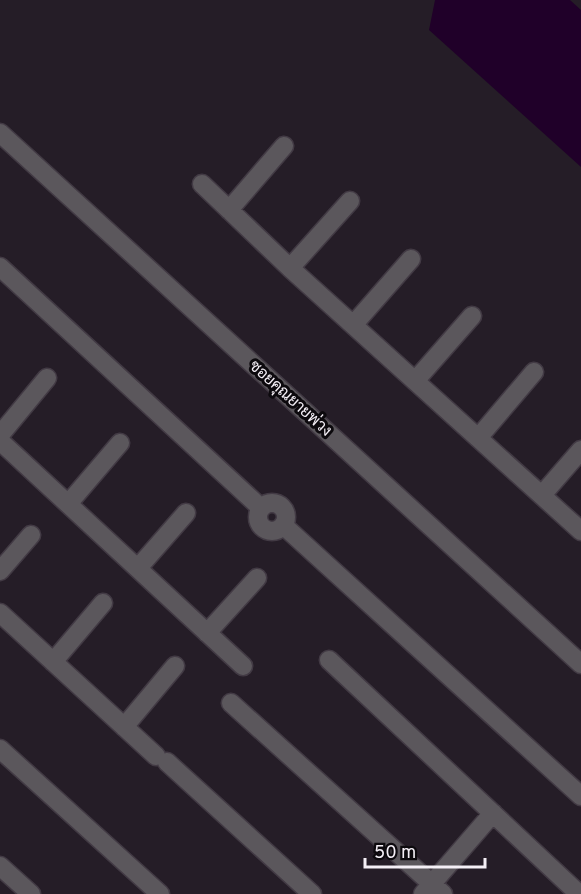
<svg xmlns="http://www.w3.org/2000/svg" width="581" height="894" font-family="Overpass,Sarabun,sans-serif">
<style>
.water{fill:#200029}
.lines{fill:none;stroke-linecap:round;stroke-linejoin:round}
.street-casing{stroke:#423a44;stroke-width:21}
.street{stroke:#5b575c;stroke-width:18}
.labels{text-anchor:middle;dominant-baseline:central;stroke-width:6;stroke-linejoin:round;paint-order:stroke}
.street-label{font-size:16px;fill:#f4eff6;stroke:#0c090d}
</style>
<rect width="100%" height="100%" fill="#251d27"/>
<path class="water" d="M435,0H570L581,10V167L429,30Z"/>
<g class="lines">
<defs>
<path id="street" d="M0,133L581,664
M202,184L290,268L581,531
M229,210L284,146
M0,267L261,508
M290,268L350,201
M354,324L411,259
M415,381L472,316
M0,435L47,378
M478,438L534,372
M0,441L243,666
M542,495L581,450
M258 517a14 14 0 1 1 28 0a14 14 0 1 1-28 0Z
M68,504L120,443
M283,525L581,796
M138,568L186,513
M0,571L31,535
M0,613L156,756
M207,633L257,578
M329,660L579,894
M53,662L103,603
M231,703L443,894
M124,727L175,666
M0,749L160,894
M167,762L312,894
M0,866L31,894
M423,894L493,813"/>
</defs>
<use href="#street" class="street-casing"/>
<use href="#street" class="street"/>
</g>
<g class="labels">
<g class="street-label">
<text transform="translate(290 399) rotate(42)">ซอยคุณยายพ่วง</text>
</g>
</g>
<path d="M365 858v9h120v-9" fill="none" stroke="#f4eff6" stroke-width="3"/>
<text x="374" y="858" font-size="18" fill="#f4eff6" stroke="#0c090d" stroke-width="4.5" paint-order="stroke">50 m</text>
</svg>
